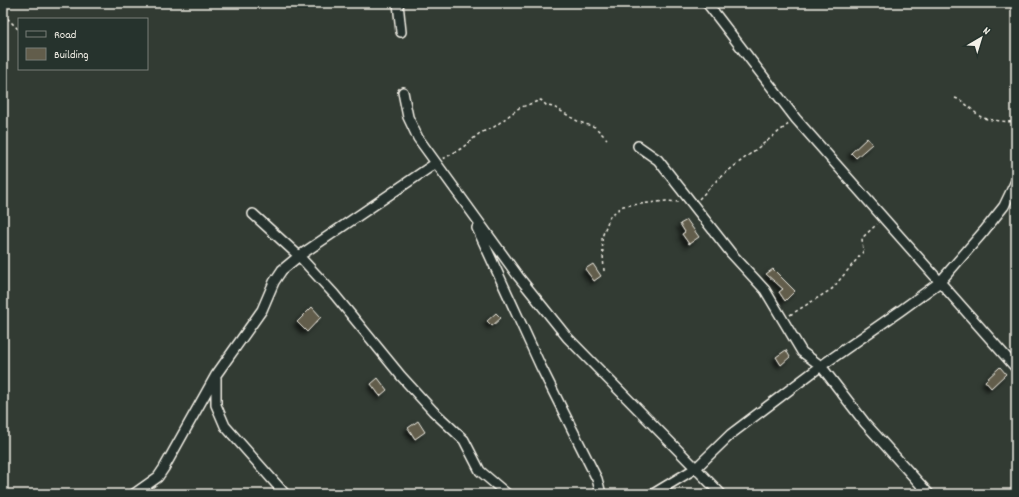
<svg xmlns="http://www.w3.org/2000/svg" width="1019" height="497" font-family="Dekko,sans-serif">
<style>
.building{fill:#625d4b;stroke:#f4f1e8;filter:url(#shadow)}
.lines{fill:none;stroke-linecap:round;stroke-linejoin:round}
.minor-casing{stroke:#f4f1e8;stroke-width:12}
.path{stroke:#f4f1e8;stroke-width:1.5;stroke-dasharray:3 3;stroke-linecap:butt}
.minor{stroke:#26332d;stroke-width:9}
</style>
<defs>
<filter id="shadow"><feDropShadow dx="-3.5" dy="3.5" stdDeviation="2" flood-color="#0009"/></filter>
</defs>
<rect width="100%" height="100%" fill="#323b33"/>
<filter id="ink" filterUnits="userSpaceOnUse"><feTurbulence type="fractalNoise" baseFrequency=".025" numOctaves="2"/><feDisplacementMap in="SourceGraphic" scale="8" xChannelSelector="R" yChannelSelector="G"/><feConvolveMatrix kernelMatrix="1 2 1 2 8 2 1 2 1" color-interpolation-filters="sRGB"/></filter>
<g filter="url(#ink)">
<path class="building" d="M867,138L872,144L856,158L851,153Z
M687,220L699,237L689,244L682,234L685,232L680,224Z
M593,264L601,276L594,281L585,269Z
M773,269L795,291L785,301L779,292L783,289L766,274Z
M312,307L321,317L307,332L297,322Z
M496,313L501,318L492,326L487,321Z
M786,350L790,357L781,365L776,357Z
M1000,367L1006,374L991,388L985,381Z
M378,378L387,390L380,396L371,384Z
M418,421L425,432L415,439L408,428Z"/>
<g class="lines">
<defs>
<path id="minor" d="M398,3L401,32
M707,3L796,119L1016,368
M403,92L408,117L418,138L518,276L567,337L721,494
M638,146L658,160L731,253L765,290L802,352L821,366L865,423L929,494
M253,214L299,256L334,294L401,376L433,411L464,440L480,471L507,494
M477,228L541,367L597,479L601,494
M216,378V405L225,426L285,494
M134,494L158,477L164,468L216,375L262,310L274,282L282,270L299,256L436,163
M653,494L696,468L731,434L821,366L900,311L940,282L984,231L1004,206L1016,181"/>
</defs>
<use href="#minor" class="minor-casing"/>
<path class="path" d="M343,3L344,4
M3,14L19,30
M955,98C965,101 972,111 981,117C986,120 1009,122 1016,122
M443,159L462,148L480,133L494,127L519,108L541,100L547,106L554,107L579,122L595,127L607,139
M699,199L719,178L790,123
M604,271L602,237L610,216L623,206L666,201L679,202
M790,315L832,289L863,252L862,238L877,224"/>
<use href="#minor" class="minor"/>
</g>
</g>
<rect width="1019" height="497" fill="none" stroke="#26332d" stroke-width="16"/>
<rect x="8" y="8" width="1003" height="481" fill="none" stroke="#f4f1e8" stroke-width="1.5" filter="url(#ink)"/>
<rect x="18" y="18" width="130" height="52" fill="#26332d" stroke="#787f78"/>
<rect x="26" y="31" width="20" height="6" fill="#26332d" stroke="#787f78"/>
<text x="54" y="38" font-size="12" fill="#f4f1e8">Road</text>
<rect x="26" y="48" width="20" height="12" fill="#625d4b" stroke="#787f78"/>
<text x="54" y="58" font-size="12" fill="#f4f1e8">Building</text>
<g transform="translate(981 38) rotate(38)" stroke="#26332d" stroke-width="3" paint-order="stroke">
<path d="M0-3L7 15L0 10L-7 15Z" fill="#f4f1e8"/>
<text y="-6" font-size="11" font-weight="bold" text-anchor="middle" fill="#f4f1e8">N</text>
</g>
</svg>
